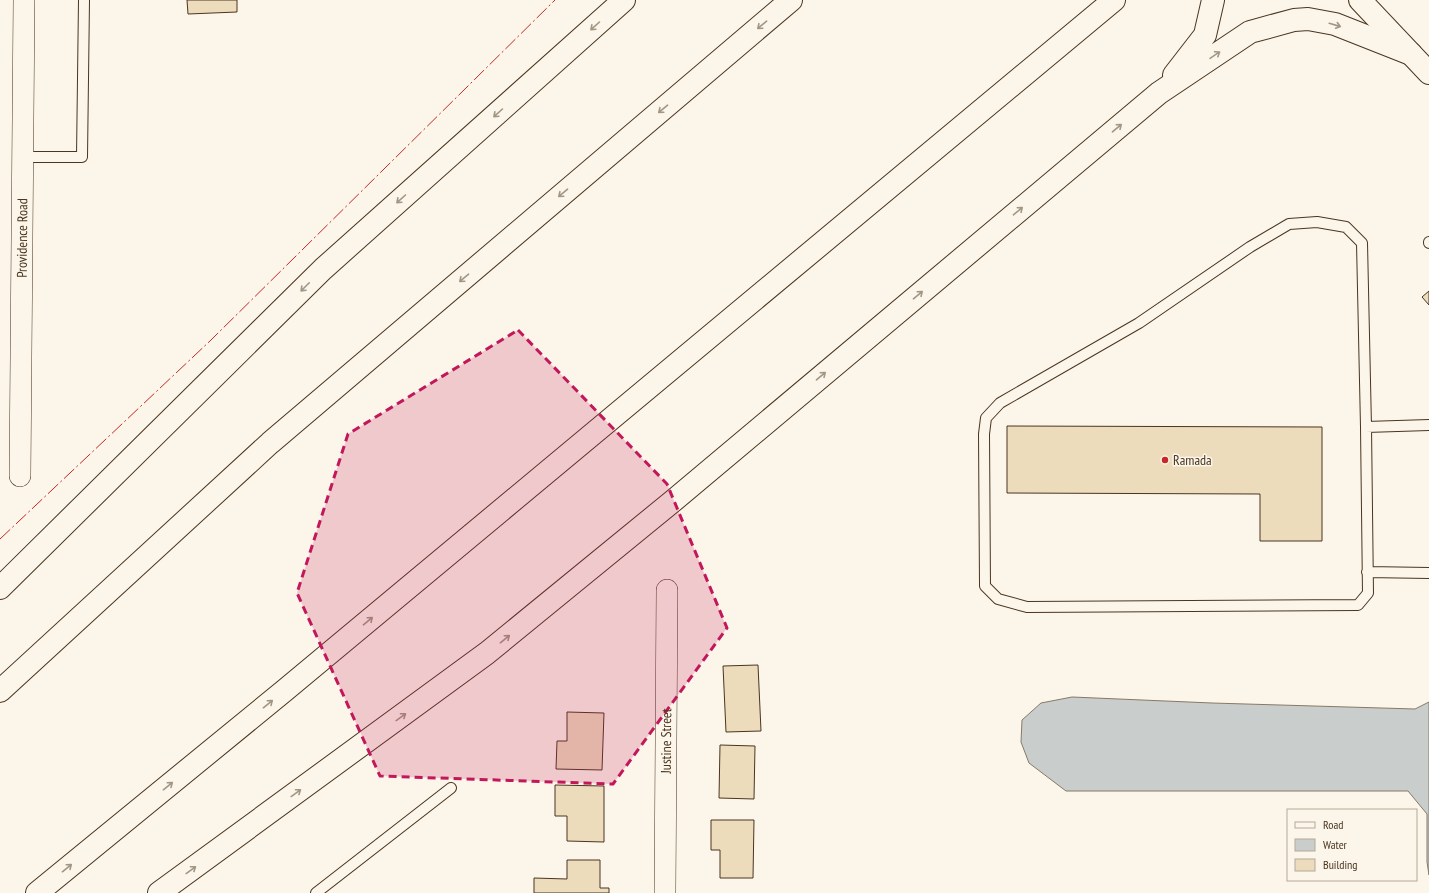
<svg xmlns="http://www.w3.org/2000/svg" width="1429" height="893" font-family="'PT Sans Narrow',sans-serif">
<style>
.water{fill:#c9cecd;stroke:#887966}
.building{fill:#ecdcbc;stroke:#4a3520}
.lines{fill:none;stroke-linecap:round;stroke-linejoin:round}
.service-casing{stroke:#4a3520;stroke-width:12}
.minor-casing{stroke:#4a3520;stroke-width:22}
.primary-casing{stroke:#4a3520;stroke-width:24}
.motorway-casing{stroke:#4a3520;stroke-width:24}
.service{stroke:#fbf6e9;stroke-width:10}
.minor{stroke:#fbf6e9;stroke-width:21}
.primary{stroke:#fbf6e9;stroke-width:22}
.motorway{stroke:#fbf6e9;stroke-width:22}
.power{stroke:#c62828;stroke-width:1;stroke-dasharray:14 3 2 3;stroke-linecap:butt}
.oneway{stroke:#a29684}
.marked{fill:#c2185b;fill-opacity:0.2;stroke:#c2185b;stroke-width:3;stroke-dasharray:8 5;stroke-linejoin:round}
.poi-dot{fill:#c62828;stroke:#fbf6e9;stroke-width:1.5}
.labels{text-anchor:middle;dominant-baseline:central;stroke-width:3;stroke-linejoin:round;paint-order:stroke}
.street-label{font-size:14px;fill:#4a3520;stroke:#fbf6e9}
.poi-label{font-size:14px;fill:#4a3520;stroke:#fbf6e9;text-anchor:start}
</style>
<rect width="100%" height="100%" fill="#fbf6e9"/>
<path class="water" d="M1072,697L1212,703L1415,709L1429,702V875L1427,862V814L1408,791H1066L1029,763L1021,742L1022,720L1041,703Z"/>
<path class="building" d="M187,0H237V12L188,14Z
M1429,291V305L1422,297Z
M1007,426L1322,427V541H1260V494L1007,493Z
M758,665L761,731L726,732L723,666Z
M567,712L604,713L602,770L556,769L557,741H567Z
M720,745L755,746L754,799L719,798Z
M555,785L604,786V842L567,841V816H555Z
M711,820H754L753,878H720V850H711Z
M567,860H600V888H609V893H534V878L567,879Z"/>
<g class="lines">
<defs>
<path id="service" d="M23,157H82L84,0
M1317,222L1346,227L1362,243L1366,427L1368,593L1358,605L1027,607L998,599L985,586L984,434L986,418L1000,403L1139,323L1250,247L1289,224Z
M1429,242V243
M1366,427L1429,425
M1367,572L1429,573
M316,893L451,788"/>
<g id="minor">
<path id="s1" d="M20,476L24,0"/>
<path id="s2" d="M665,893L667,590"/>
</g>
<path id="primary" d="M1360,0L1429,73"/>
<path id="motorway" d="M1174,75L1205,35L1213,0
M0,588L323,269L624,0
M0,691L270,443L791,0
M37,893L284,691L1114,0
M159,893L487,653L673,501L1159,93L1250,32L1294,20L1308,19L1335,24L1411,54"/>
</defs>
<use href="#service" class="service-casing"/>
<use href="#minor" class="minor-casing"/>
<use href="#primary" class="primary-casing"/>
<use href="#motorway" class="motorway-casing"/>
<use href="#service" class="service"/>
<use href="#minor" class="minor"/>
<use href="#primary" class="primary"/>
<use href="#motorway" class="motorway"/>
<path class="power" d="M0,539L211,340L555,0"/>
</g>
<defs><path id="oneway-shaft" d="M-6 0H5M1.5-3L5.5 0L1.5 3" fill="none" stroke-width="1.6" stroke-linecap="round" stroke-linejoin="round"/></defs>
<g class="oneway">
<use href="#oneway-shaft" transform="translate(762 25) rotate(140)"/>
<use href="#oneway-shaft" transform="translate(1335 25) rotate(16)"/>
<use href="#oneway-shaft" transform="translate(595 26) rotate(138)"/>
<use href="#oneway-shaft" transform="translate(1215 55) rotate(-34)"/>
<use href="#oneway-shaft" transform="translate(663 109) rotate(140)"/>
<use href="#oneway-shaft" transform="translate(498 113) rotate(138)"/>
<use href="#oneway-shaft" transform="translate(1117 128) rotate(-40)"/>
<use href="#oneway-shaft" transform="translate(563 193) rotate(140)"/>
<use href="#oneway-shaft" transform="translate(401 199) rotate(138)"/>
<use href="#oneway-shaft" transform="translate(1018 211) rotate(-40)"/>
<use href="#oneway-shaft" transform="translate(464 278) rotate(140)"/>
<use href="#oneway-shaft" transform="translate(305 287) rotate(135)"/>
<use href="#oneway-shaft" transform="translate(918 295) rotate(-40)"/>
<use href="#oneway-shaft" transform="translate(821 376) rotate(-40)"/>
<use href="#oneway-shaft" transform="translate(368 621) rotate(-40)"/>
<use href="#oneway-shaft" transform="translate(505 639) rotate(-39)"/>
<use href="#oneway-shaft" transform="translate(268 704) rotate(-39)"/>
<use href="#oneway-shaft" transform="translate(401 717) rotate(-36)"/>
<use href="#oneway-shaft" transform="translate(168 786) rotate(-39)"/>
<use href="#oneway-shaft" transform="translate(296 793) rotate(-36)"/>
<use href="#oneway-shaft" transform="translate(67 868) rotate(-39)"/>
<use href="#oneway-shaft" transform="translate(191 870) rotate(-36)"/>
</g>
<path class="marked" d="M518,330L667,484L727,628L613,784L380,776L297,593L348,434Z"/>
<circle class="poi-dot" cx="1165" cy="460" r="4"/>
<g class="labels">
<g class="street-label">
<text stroke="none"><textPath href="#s1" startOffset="238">Providence Road</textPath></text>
<text stroke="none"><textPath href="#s2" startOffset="152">Justine Street</textPath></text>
</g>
<g class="poi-label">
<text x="1173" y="460">Ramada</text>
</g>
</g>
<rect x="1287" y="809" width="130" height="72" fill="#fbf6e9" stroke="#b4a999"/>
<rect x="1295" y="822" width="20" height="6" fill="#fbf6e9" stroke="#b4a999"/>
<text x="1323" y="829" font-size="12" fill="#4a3520">Road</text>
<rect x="1295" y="839" width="20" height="12" fill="#c9cecd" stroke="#b4a999"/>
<text x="1323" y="849" font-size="12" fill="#4a3520">Water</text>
<rect x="1295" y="859" width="20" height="12" fill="#ecdcbc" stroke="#b4a999"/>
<text x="1323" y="869" font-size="12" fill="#4a3520">Building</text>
</svg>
